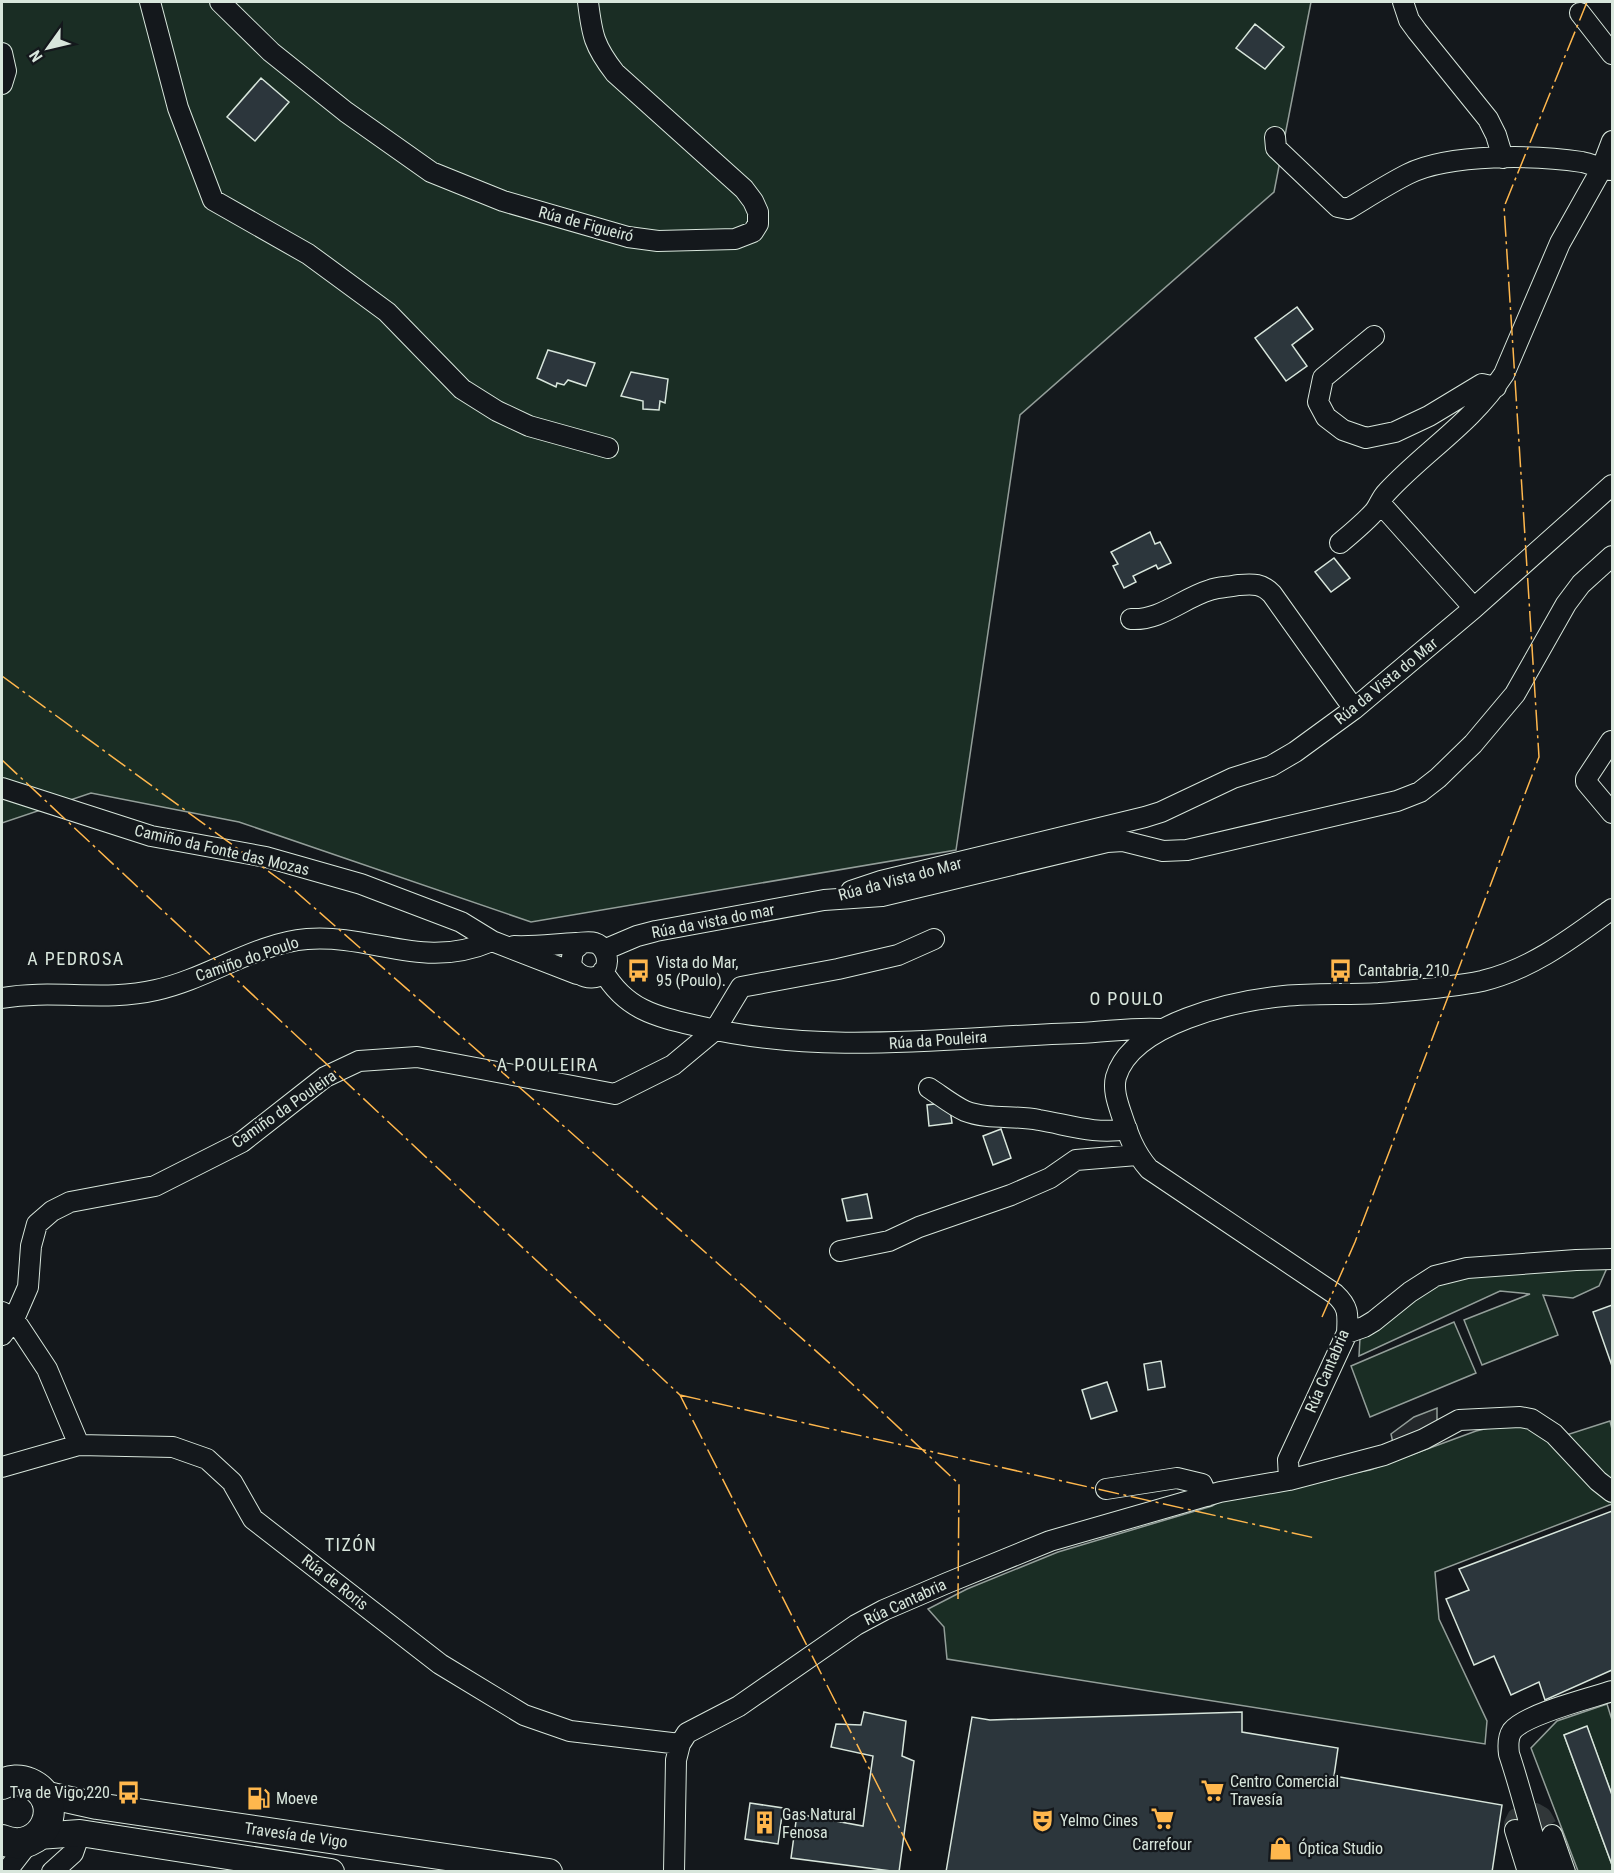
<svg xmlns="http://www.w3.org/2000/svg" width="1614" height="1873" font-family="'Roboto Condensed',sans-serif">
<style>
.green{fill:#1a2d24;stroke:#939e99;stroke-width:1.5}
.parking{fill:#24282b;stroke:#939e99;stroke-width:1.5}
.building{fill:#2c363c;stroke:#d8e6dc;stroke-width:1.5}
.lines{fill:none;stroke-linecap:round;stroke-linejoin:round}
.minor-tunnel{stroke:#313739;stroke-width:20;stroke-dasharray:20 10;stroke-linecap:butt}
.minor-casing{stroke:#d8e6dc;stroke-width:22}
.major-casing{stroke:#d8e6dc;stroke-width:28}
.highway-casing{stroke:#d8e6dc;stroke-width:32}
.minor{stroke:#14181c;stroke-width:20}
.major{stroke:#14181c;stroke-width:26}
.highway{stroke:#14181c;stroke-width:30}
.power{stroke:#ffb74d;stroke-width:1.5;stroke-dasharray:21 4.5 3 4.5;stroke-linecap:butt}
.labels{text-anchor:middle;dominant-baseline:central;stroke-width:4.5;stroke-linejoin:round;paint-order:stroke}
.street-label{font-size:16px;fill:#d8e6dc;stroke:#14181c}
.poi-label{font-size:16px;fill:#d8e6dc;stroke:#14181c;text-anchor:start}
.neighbourhood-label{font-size:18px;letter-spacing:1.5px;fill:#d8e6dc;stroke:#14181c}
</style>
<rect width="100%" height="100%" fill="#14181c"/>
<path class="green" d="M2,2H1311L1274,192L1020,415L956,850L531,922L239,822L91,793L2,823Z
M1607,1268L1599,1286L1573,1298L1543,1295L1558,1335L1482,1365L1464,1320L1530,1294L1500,1291L1359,1356L1360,1338L1435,1283L1467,1275Z
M1454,1322L1476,1373L1370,1417L1351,1366Z
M1518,1421L1551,1440L1610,1421L1612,1429V1504L1435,1572L1439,1619L1487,1721L1485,1744L947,1659L944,1627L928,1609L967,1589L1058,1552L1212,1506L1229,1496L1370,1470L1476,1431Z
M1607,1704L1612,1720V1795L1587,1727L1564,1735L1612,1865V1871H1578L1531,1748L1557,1721Z"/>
<path class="parking" d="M1437,1408V1422L1393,1443L1391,1434L1414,1417Z"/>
<path class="building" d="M1255,24L1284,47L1265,69L1236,48Z
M261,78L289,102L255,141L227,117Z
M1297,307L1313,329L1292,345L1307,366L1286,381L1255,338Z
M548,350L595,363L586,386L568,380L564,385L557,383L556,387L537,378Z
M631,372L668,379L665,403L660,401L659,410L643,409V401L621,396Z
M1150,532L1155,544L1160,542L1171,563L1158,569L1156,565L1133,576L1136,582L1124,588L1113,566L1118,564L1111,552Z
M1334,558L1350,578L1331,592L1315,572Z
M949,1102L952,1123L929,1126L927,1105Z
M1001,1129L1011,1158L993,1165L983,1136Z
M867,1194L872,1218L847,1221L842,1199Z
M1612,1305V1366L1593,1312Z
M1161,1361L1165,1387L1148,1390L1144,1364Z
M1107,1382L1117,1411L1091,1419L1082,1390Z
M1612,1511V1670L1545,1700L1539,1682L1511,1695L1494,1656L1474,1665L1446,1599L1469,1590L1459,1569Z
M864,1712L906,1721L902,1756L914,1761L899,1872L791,1858L797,1814L863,1826L873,1756L831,1747L836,1724L861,1725Z
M1242,1712V1732L1338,1748L1334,1776L1502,1805L1492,1872H946L972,1717L990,1720Z
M1587,1726L1612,1795V1865L1564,1735Z
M750,1803L783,1808L778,1844L745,1839Z"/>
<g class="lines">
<path class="minor-tunnel" d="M1515,1830L1514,1824L1517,1818L1535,1813L1542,1817L1552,1835"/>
<defs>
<path id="minor" d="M150,2L178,108L213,200L308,254L387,312L462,389L497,411L529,426L608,448
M220,2L271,52L346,112L431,172L503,201L628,237L658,241L735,239L753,232L758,224V212L753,201L744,189L615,73C594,46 592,35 588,2
M1403,2L1409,20L1417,31L1488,119L1496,135L1503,158
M1580,13L1612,54
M2,53L6,71L2,84
M1275,137L1276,148L1338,207L1348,209C1368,197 1388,184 1408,174C1450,153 1536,155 1582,162C1593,164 1601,170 1612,170
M1374,336L1323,378L1318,402L1326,417L1343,430L1366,438L1395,432L1429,416L1482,384L1496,387
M1380,503L1474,608
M1340,543C1352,533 1364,523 1374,512C1379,506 1381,498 1387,492C1426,450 1471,424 1504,374L1560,243L1601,170L1612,141
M1131,619C1160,621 1183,598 1210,590C1218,587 1229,587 1238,585C1253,584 1262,583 1272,594L1354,709
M1611,741L1586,779V782L1612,813
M2,788L151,836L266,857L361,884L461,922L492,941L577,974
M851,891L881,881L1145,817L1161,812L1233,778L1271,766L1295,752L1354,709L1474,608L1612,485
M514,946C535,947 555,944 576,943C582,943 589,941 595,943C602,945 607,953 607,961C606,983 579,982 571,964L573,951L582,943
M604,950L637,936L656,931L824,900L882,896L1107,842L1123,841L1163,851L1187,850L1397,801L1420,792L1438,778L1473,744L1515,694L1566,604L1581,584L1612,556
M603,971C627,1012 659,1017 702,1027C827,1056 953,1037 1079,1033C1107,1032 1134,1027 1161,1029
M2,998C53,989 105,1002 156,990C207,979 256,943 307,939C375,934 422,971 492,941
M929,1088C940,1095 952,1105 965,1111C988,1120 1015,1115 1039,1120C1069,1125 1096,1135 1127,1129
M840,1251L889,1241L919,1227L1011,1195L1050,1178L1076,1160L1137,1155
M2,1312L14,1319L47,1369L79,1445
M1347,1333L1364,1327L1374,1321L1410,1292L1435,1276L1467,1268L1576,1260L1612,1259
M2,1335L14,1319L28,1287L31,1246L37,1224L52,1211L70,1202L155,1186L242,1142L325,1077L359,1061L417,1057L615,1094L673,1065L715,1030L741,987L838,969L898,955L934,939
M2,1467L79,1445L173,1447L207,1459L232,1482L253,1519L440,1664L524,1715L570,1731L680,1744
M1289,1480L1288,1460L1347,1333C1348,1314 1349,1307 1335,1294L1149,1169C1134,1152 1128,1134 1121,1113C1117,1101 1113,1089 1116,1077C1132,1023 1235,1001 1284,996C1315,993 1347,995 1379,993C1413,990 1449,988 1482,981C1532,969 1572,938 1612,909
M1106,1489L1177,1478L1202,1484L1207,1496
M1515,1830L1528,1872
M1552,1835L1565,1872
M6,1872L30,1841
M52,1872L73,1853L80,1833
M674,1872L676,1760L680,1744L687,1733L739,1706L856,1625L884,1610L947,1583L1050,1541L1220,1492L1289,1480L1384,1455L1424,1439L1459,1420L1520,1417L1531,1419L1554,1434L1598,1481L1612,1492
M1544,1872C1531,1832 1522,1793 1509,1754C1508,1746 1508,1737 1512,1731C1525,1714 1591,1698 1612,1691"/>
<path id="major" d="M43,1794L97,1806L549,1872
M38,1836L80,1833L331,1872"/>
<path id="highway" d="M2,1784C10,1780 20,1779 29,1783C68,1800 44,1857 2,1840"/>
</defs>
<use href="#minor" class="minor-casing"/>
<use href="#major" class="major-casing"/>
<use href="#highway" class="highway-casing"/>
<use href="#minor" class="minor"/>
<use href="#major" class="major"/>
<use href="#highway" class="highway"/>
<path class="power" d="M2,676L294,890L567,1129L835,1368L959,1484L958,1599
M2,760L680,1395L911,1851
M1322,1317L1355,1242L1539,757L1504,207L1587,2
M680,1395L1315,1538"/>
</g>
<defs>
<symbol id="bus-bare" viewBox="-9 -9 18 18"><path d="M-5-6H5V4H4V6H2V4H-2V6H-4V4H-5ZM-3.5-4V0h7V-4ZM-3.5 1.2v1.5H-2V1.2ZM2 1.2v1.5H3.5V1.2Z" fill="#ffb74d" stroke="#14181c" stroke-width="2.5" paint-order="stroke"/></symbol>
<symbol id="supermarket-bare" viewBox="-9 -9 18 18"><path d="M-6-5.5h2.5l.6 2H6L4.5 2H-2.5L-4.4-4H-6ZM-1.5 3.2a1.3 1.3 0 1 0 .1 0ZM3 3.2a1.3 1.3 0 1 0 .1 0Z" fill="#ffb74d" stroke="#14181c" stroke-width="2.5" paint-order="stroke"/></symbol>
<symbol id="fuel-bare" viewBox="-9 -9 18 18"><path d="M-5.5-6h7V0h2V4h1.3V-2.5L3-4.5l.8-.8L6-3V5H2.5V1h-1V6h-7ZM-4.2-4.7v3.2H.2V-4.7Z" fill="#ffb74d" stroke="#14181c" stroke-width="2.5" paint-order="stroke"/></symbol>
<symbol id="theatre-bare" viewBox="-9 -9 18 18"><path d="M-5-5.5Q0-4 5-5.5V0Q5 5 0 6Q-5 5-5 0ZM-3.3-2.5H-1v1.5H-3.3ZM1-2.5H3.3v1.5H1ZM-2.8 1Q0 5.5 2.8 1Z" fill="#ffb74d" stroke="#14181c" stroke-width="2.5" paint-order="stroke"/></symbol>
<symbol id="building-bare" viewBox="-9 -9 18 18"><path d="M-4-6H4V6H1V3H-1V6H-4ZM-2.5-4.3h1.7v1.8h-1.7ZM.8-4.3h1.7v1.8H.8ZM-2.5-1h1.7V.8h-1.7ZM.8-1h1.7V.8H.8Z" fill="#ffb74d" stroke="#14181c" stroke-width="2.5" paint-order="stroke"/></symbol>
<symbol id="shop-bare" viewBox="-9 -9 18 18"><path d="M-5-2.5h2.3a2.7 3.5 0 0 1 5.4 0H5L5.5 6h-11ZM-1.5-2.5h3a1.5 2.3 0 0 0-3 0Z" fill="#ffb74d" stroke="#14181c" stroke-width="2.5" paint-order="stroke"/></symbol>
</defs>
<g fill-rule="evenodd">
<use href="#bus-bare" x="1324" y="954" width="33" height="33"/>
<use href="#bus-bare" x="622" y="954" width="33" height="33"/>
<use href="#supermarket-bare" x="1196" y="1774" width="33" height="33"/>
<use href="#bus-bare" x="112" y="1776" width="33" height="33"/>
<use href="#fuel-bare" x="242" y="1782" width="33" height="33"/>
<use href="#supermarket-bare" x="1146" y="1802" width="33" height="33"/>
<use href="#theatre-bare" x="1026" y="1804" width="33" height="33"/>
<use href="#building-bare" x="748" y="1806" width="33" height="33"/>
<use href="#shop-bare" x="1264" y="1832" width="33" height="33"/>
</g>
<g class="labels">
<g class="street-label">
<text transform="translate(586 224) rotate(15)">Rúa de Figueiró</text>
<text transform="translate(1386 681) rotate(-39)">Rúa da Vista do Mar</text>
<text transform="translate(222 850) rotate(13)">Camiño da Fonte das Mozas</text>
<text transform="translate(900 879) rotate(-15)">Rúa da Vista do Mar</text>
<text transform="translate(713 921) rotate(-11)">Rúa da vista do mar</text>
<text transform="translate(247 959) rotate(-19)">Camiño do Poulo</text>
<text transform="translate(938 1040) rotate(-4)">Rúa da Pouleira</text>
<text transform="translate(284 1109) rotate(-35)">Camiño da Pouleira</text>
<text transform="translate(1327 1371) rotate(-67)">Rúa Cantabria</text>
<text transform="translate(335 1582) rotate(38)">Rúa de Roris</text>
<text transform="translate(905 1602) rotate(-25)">Rúa Cantabria</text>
<text transform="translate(296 1835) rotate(8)">Travesía de Vigo</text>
</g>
<g class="poi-label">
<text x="656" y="962">Vista do Mar,<tspan x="656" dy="18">95 (Poulo).</tspan></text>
<text x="1358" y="970">Cantabria, 210</text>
<text x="1230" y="1781">Centro Comercial<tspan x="1230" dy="18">Travesía</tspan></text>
<text x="110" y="1792" text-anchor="end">Tva de Vigo,220</text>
<text x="276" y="1798">Moeve</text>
<text x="782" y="1814">Gas Natural<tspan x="782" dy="18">Fenosa</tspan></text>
<text x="1060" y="1820">Yelmo Cines</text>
<text x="1162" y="1844" text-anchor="middle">Carrefour</text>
<text x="1298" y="1848">Óptica Studio</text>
</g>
<g class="neighbourhood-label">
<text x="76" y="958">A PEDROSA</text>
<text x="1127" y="998">O POULO</text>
<text x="548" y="1064">A POULEIRA</text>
<text x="351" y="1544">TIZÓN</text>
</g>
</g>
<rect width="1614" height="1873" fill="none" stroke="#d8e6dc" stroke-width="6"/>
<g transform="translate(48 48) rotate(236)" stroke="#14181c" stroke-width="4.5" paint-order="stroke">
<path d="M0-4.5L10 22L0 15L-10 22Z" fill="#d8e6dc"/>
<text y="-9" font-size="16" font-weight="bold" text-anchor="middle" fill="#d8e6dc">N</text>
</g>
</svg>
